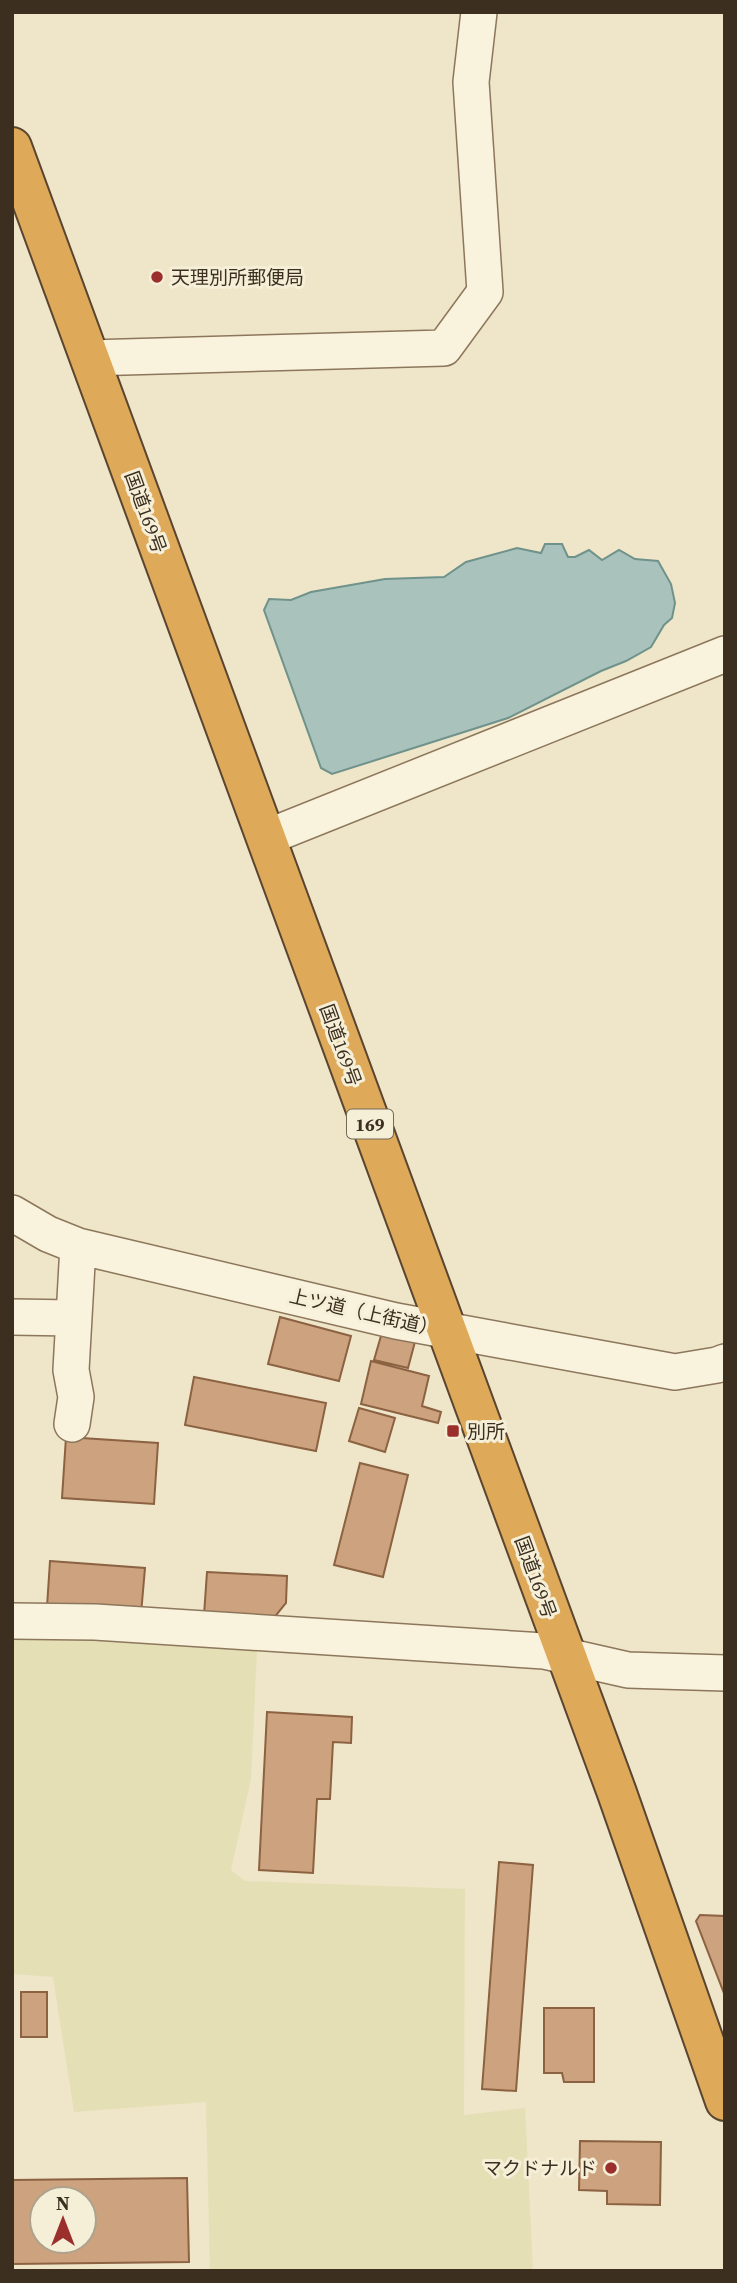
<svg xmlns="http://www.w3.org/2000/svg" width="737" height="2283" font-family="'Source Serif 4','Noto Sans JP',serif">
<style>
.farmland{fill:#e5dfb5}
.water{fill:#a9c3bc;stroke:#6f928b;stroke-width:2}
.building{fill:#cda27e;stroke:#8b6242;stroke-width:2;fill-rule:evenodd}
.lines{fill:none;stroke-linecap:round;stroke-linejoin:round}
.minor-casing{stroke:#8c775c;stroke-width:38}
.highway-casing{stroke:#5a4530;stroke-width:42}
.minor{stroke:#f9f2dc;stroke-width:35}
.highway{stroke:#dea959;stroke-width:38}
.poi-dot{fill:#9b2f2c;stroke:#f6efd8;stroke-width:2.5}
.labels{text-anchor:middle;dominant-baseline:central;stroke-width:6;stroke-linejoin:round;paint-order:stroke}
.shield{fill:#f6efd8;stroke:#746957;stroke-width:2}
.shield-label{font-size:18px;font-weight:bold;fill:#3c2f20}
.poi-label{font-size:19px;fill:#3c2f20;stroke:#f6efd8;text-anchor:start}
.street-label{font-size:19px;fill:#3c2f20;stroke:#f6efd8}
</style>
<rect width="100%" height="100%" fill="#efe5c8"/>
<path class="farmland" d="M12,1628L257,1650L251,1779L231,1870L245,1881L465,1889L464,2115L525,2108L533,2271H210L206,2102L74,2112L53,1977L12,1974Z"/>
<path class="water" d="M545,544H562L568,557H575L589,550L602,560L619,550L635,559L658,561L671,584L675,603L672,618L664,625L651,647L626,661L601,671L508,718L332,774L321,768L264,610L269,599L291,600L311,592L385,579L444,577L466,562L517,548L541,553Z"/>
<path class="building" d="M280,1317L351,1336L339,1381L268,1364Z
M383,1329L416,1338L408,1368L374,1360Z
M371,1361L429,1376L422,1406L441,1412L438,1423L361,1404Z
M194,1377L326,1403L316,1451L185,1425Z
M359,1408L395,1418L385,1452L349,1441Z
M66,1437L158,1443L154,1504L62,1498Z
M360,1463L408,1475L383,1577L334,1565Z
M50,1561L145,1568L141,1614L47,1607Z
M207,1572L287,1576L286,1603L273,1619L204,1615Z
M267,1712L352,1717L351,1743L333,1742L330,1799H317L313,1873L259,1870Z
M499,1862L533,1865L516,2091L482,2089Z
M700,1915L725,1916V1996L696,1921Z
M21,1992H47V2037H21Z
M544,2008H594V2082H564L562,2073H544Z
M580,2141L661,2142L660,2205L607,2204V2191L579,2190Z
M187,2178L189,2262L12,2264V2180ZM42,2199H84V2241H42Z"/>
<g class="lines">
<defs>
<path id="minor" d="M89,358L444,348L485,292L471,82L479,12
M265,838L725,654
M12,1213L48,1234L78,1246L396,1321L675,1372L717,1365L725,1362
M12,1317L74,1318
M72,1424L76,1397L71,1370L78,1246
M12,1621L95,1622L544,1651L628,1670L725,1673"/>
<path id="highway" d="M12,147L617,1793L725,2101"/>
</defs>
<use href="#minor" class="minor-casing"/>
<use href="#highway" class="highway-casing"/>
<use href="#minor" class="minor"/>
<use href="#highway" class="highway"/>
</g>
<g class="poi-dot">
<circle cx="157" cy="277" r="7"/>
<rect x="446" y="1424" width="14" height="14" rx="3.5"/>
<circle cx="611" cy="2168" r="7"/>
</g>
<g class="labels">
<rect class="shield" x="347" y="1109.5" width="46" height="29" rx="5"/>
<g class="shield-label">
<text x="370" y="1124">169</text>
</g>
<g class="poi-label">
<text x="171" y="277">天理別所郵便局</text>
<text x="467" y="1431">別所</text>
<text x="597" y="2168" text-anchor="end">マクドナルド</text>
</g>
<g class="street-label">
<text transform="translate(146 512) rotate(70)">国道169号</text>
<text transform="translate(341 1045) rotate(70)">国道169号</text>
<text transform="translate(364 1312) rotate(13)">上ツ道（上街道）</text>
<text transform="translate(536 1577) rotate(70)">国道169号</text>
</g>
</g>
<rect width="737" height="2283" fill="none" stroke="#3c2f20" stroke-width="28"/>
<g transform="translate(63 2220)"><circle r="33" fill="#f6efd8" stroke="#aca28e" stroke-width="2"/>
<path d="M0-5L12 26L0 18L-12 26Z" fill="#9b2f2c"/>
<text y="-10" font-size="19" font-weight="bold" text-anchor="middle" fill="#3c2f20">N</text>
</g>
</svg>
